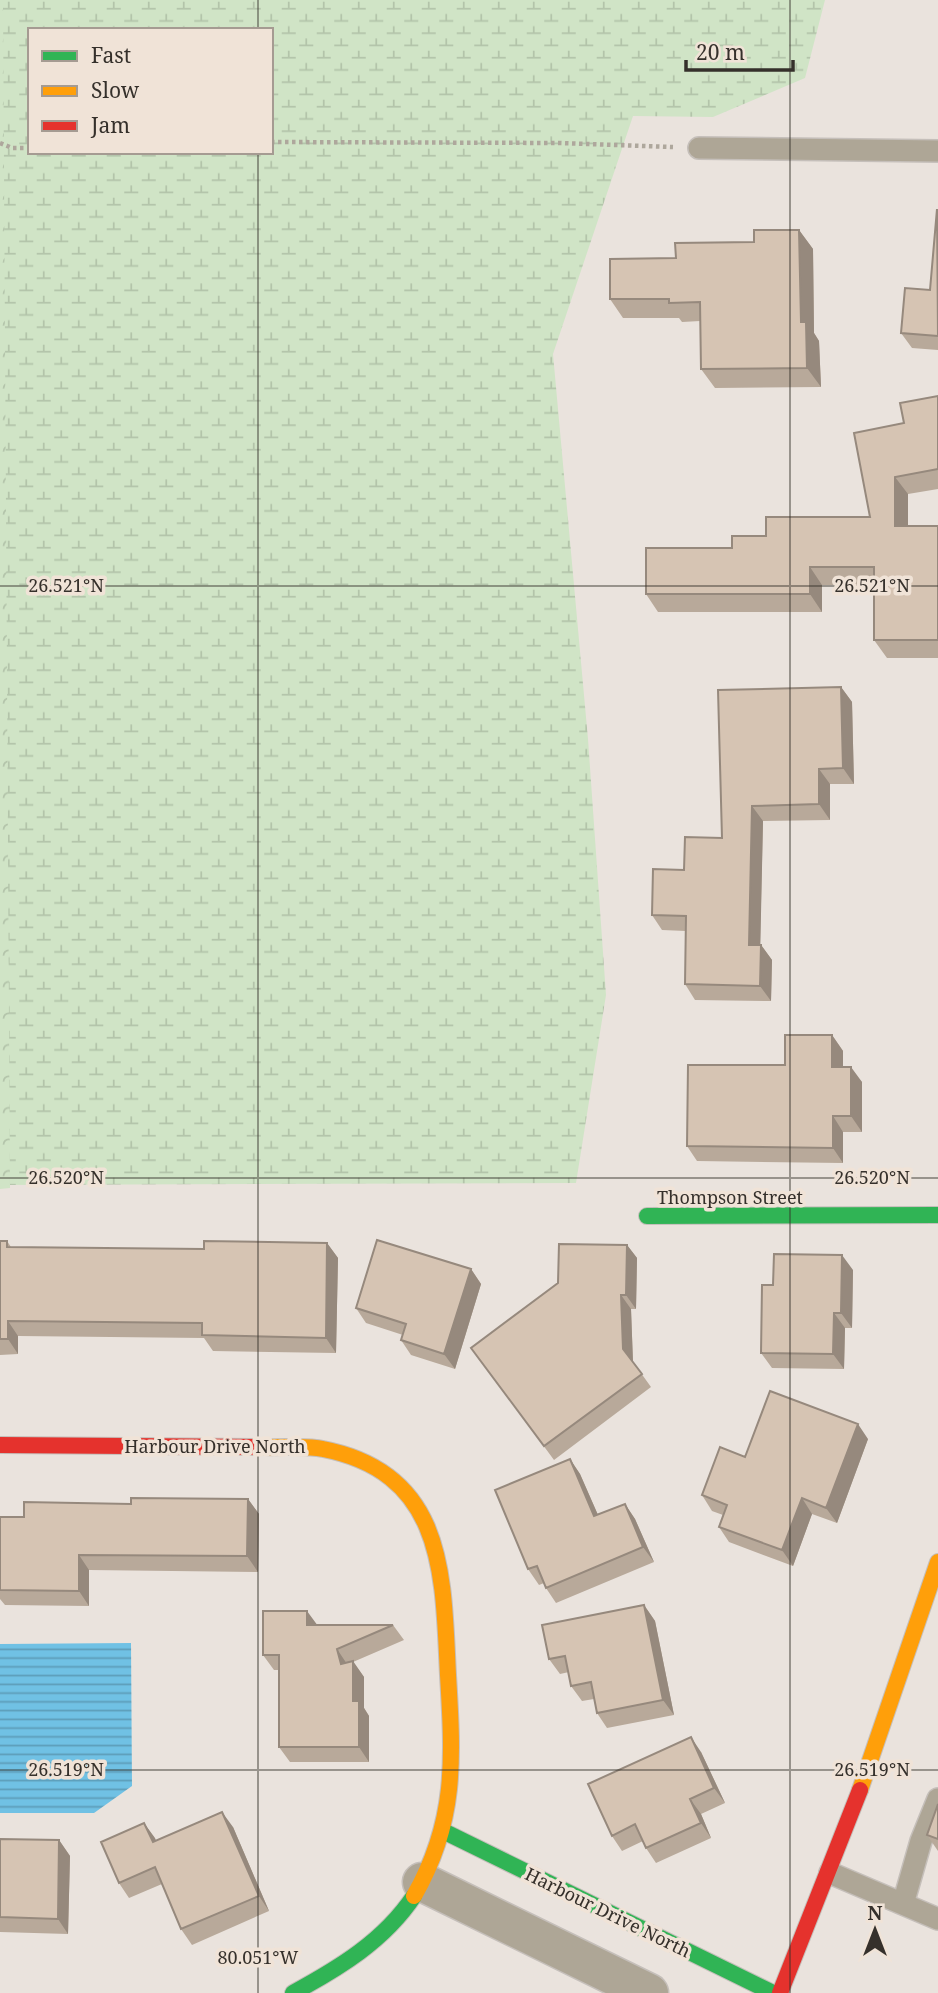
<svg xmlns="http://www.w3.org/2000/svg" width="938" height="1993" font-family="'Noto Serif',serif">
<style>
.wetland{fill:url(#wetland-marsh);fill-rule:evenodd}
.park{fill:url(#park-crowns)}
.water{fill:url(#water-rules)}
.lines{fill:none;stroke-linecap:round;stroke-linejoin:round}
.lane-casing{stroke:#c5bfba;stroke-width:24}
.street-casing{stroke:#c5bfba;stroke-width:41}
.fast-casing{stroke:#c5bfba;stroke-width:18}
.slow-casing{stroke:#c5bfba;stroke-width:18}
.jam-casing{stroke:#c5bfba;stroke-width:18}
.path{stroke:#aea79c;stroke-width:4.5;stroke-dasharray:3.5 3.5;stroke-linecap:butt}
.lane{stroke:#aea696;stroke-width:21}
.street{stroke:#aea696;stroke-width:38}
.fast{stroke:#30b455;stroke-width:16}
.slow{stroke:#ff9f0a;stroke-width:16}
.jam{stroke:#e5322d;stroke-width:16}
.wall{fill:#b8a99a}
.shaded-wall{fill:#96897d}
.building{fill:#d6c4b3;stroke:#96897d;stroke-width:2}
.ticks{fill:none;stroke:#35302b;stroke-width:2;stroke-opacity:0.45}
.labels{text-anchor:middle;dominant-baseline:central;stroke-width:7;stroke-linejoin:round;paint-order:stroke}
.street-label{font-size:18px;fill:#35302b;stroke:#f0e3d7}
.ticks-label{font-size:18px;text-anchor:middle;fill:#35302b;stroke:#f0e3d7;stroke-width:7;stroke-linejoin:round;paint-order:stroke}
</style>
<defs>
<pattern id="wetland-marsh" width="20" height="14" patternUnits="userSpaceOnUse" patternTransform="scale(1.75)"><rect width="20" height="14" fill="#d0e4c6"/><path d="M1 5h8M5 5V1M11 12h8M15 12V8" fill="none" stroke="#b3c4aa"/></pattern>
<pattern id="park-crowns" width="20" height="18" patternUnits="userSpaceOnUse" patternTransform="scale(1.75)"><rect width="20" height="18" fill="#d0e4c6"/><path d="M2 6a3 3 0 1 1 6 0M12 15a3 3 0 1 1 6 0" fill="none" stroke="#b3c4aa"/></pattern>
<pattern id="water-rules" width="6" height="5" patternUnits="userSpaceOnUse" patternTransform="scale(1.75)"><rect width="6" height="5" fill="#70c1e4"/><path d="M0 2.5h6" fill="none" stroke="#5d9db9"/></pattern>
</defs>
<rect width="100%" height="100%" fill="#eae3dd"/>
<path class="wetland" d="M0,0H825L805,78L713,117L633,116L553,354L588,739L606,995L576,1183L0,1185ZM30,30H271V152H30Z"/>
<path class="park" d="M0,0H3L10,1188L0,1189Z"/>
<path class="water" d="M131,1643L132,1786L94,1813H0V1644Z"/>
<g class="lines">
<defs>
<path id="lane" d="M699,148L938,151
M830,1873L938,1919
M903,1904L921,1841L938,1799"/>
<path id="street" d="M422,1882L649,1993"/>
<path id="fast" d="M647,1216L938,1215
M443,1831L773,1993
M293,1993C339,1968 384,1941 414,1896"/>
<path id="slow" d="M265,1447C283,1448 305,1445 323,1449C446,1473 443,1576 448,1675C453,1759 457,1821 414,1896
M860,1790L938,1562"/>
<path id="jam" d="M0,1445L265,1447
M780,1993L860,1790"/>
</defs>
<use href="#lane" class="lane-casing"/>
<use href="#street" class="street-casing"/>
<use href="#fast" class="fast-casing"/>
<use href="#slow" class="slow-casing"/>
<use href="#jam" class="jam-casing"/>
<path class="path" d="M271,142L560,143L673,147
M0,143L12,148H30"/>
<use href="#lane" class="lane"/>
<use href="#street" class="street"/>
<use href="#fast" class="fast"/>
<use href="#slow" class="slow"/>
<use href="#jam" class="jam"/>
</g>
<path class="wall" d="M938,209V350L912,348L901,333L930,290Z
M799,230L813,249L814,333L819,341L821,387L715,388L701,369L700,321L682,322L679,318H623L610,299L676,258L754,242Z
M938,396V489L908,494V526H938V658H887L874,640V585H822V612H658L646,594L732,548L766,536L870,517L904,423Z
M841,687L852,702L854,784H830V820L763,821L760,945H761L772,960L771,1001L695,1000L685,984L686,931L662,930L652,915L684,870L722,838Z
M832,1035L843,1051V1067L862,1082V1132H843V1163L697,1161L687,1146Z
M0,1241H7L11,1247L204,1249L327,1243L338,1258L336,1353L213,1351L204,1338L18,1336V1354L0,1355Z
M627,1245L637,1258L636,1309H631L633,1362L651,1387L554,1460L481,1361Z
M471,1269L481,1284L455,1369L411,1355L401,1340L403,1335L366,1323L356,1308Z
M853,1270L852,1328H845L844,1369L772,1368L761,1353L773,1285Z
M868,1439L837,1523L812,1514L793,1566L729,1542L719,1527L723,1515L712,1511L702,1495L745,1457Z
M570,1459L580,1474L598,1515L625,1504L635,1519L654,1562L556,1603L546,1588L544,1583L539,1585L528,1569Z
M248,1499L259,1514L258,1572L89,1570V1606L5,1605L0,1599V1517H24L131,1504Z
M644,1605L655,1621L674,1715L607,1728L597,1713L594,1699L582,1701L571,1686L569,1672L560,1674L549,1659Z
M317,1625H393L404,1640L353,1662L364,1677V1708L369,1716V1762H290L279,1747V1670H274L263,1655Z
M701,1752L725,1803L701,1814L711,1838L656,1863L646,1848L643,1841L622,1851L612,1836Z
M938,1804V1851L927,1835Z
M144,1823L156,1841L233,1827L269,1911L192,1945L181,1929L162,1884L129,1898L119,1883Z
M0,1839L59,1840L70,1856L68,1934L0,1932Z"/>
<path class="shaded-wall" d="M799,230L813,249L814,333L819,341L821,387L807,368L801,322Z
M895,477L908,494V544L895,526Z
M810,567L822,585V612L810,594Z
M841,687L852,702L854,784L843,768Z
M819,769L830,784V820L819,804Z
M752,806L763,821L760,960L749,945Z
M761,945L772,960L771,1001L760,986Z
M832,1035L843,1051V1082L832,1067Z
M851,1067L862,1082V1132L851,1116Z
M833,1116L843,1132V1163L833,1148Z
M327,1243L338,1258L336,1353L326,1338Z
M627,1245L637,1258L636,1309L626,1295Z
M842,1255L853,1270L852,1328L841,1313Z
M471,1269L481,1284L455,1369L444,1354Z
M621,1295L631,1309L633,1363L623,1349Z
M834,1313L845,1328L844,1369L833,1354Z
M8,1321L18,1336V1354L8,1339Z
M858,1424L868,1439L837,1523L826,1508Z
M570,1459L580,1474L605,1531L594,1516Z
M802,1498L812,1514L793,1566L782,1550Z
M248,1499L259,1514L258,1572L247,1556Z
M625,1504L635,1519L654,1562L643,1547Z
M79,1555L89,1570V1606L79,1591Z
M644,1605L655,1621L674,1715L663,1700Z
M307,1611L318,1626L307,1625Z
M337,1649L347,1664H341Z
M353,1661L364,1677V1708L369,1716V1762L359,1747L353,1701Z
M691,1737L701,1752L725,1803L714,1788Z
M690,1799L701,1814L711,1838L701,1823Z
M222,1812L233,1827L269,1911L259,1896Z
M144,1823L155,1838L163,1857L153,1842Z
M59,1840L70,1856L68,1934L58,1919Z"/>
<path class="building" d="M937,209L938,336L901,333L905,288L930,290Z
M754,230H799L801,322H806L807,368L701,369L700,302L669,303V299H610V259L676,258L675,243L754,242Z
M938,396V469L895,477V526H938V640H874V567H810V594H646V548H732V536H766V517H870L854,433L904,423L900,403Z
M841,687L843,768L819,769V804L752,806L749,945H761L760,986L685,984L686,916L652,915L653,869L684,870L685,837L722,838L718,690Z
M785,1035H832V1067H851V1116H833V1148L687,1146L688,1065H785Z
M377,1240L471,1269L444,1354L401,1340L406,1324L356,1308Z
M0,1241H7V1247L204,1249V1241L327,1243L326,1338L202,1335V1323L8,1321V1339H0Z
M559,1244L627,1245L626,1295H621L623,1349L642,1374L544,1446L471,1348L558,1283Z
M774,1254L842,1255L841,1313H834L833,1354L761,1353L762,1285H773Z
M770,1391L858,1424L826,1508L802,1498L782,1550L719,1527L727,1505L702,1495L720,1447L745,1457Z
M570,1459L594,1516L625,1504L643,1547L546,1588L537,1566L528,1569L495,1490Z
M131,1498L248,1499L247,1556L79,1555V1591L0,1590V1517H24V1502L131,1504Z
M644,1605L663,1700L597,1713L591,1682L571,1686L565,1656L549,1659L542,1625Z
M263,1611H307V1625H393L337,1649L341,1664L353,1661V1701H359V1747H279V1655H263Z
M691,1737L714,1788L690,1799L701,1823L646,1848L635,1824L612,1836L588,1784Z
M938,1804V1839L927,1835Z
M222,1812L259,1896L181,1929L155,1867L119,1883L101,1842L144,1823L153,1842Z
M0,1839L59,1840L58,1919L0,1917Z"/>
<path class="ticks" d="M258,0V30M790,0V1993M258,152V1993M0,586H938M0,1178H938M0,1770H938"/>
<g class="labels">
<g class="street-label">
<text x="730" y="1197">Thompson Street</text>
<text x="215" y="1446">Harbour Drive North</text>
<text transform="translate(608 1912) rotate(26)">Harbour Drive North</text>
</g>
</g>
<g class="ticks-label">
<text x="66" y="592">26.521°N</text>
<text x="872" y="592">26.521°N</text>
<text x="66" y="1184">26.520°N</text>
<text x="872" y="1184">26.520°N</text>
<text x="66" y="1776">26.519°N</text>
<text x="872" y="1776">26.519°N</text>
<text x="258" y="1964">80.051°W</text>
</g>
<rect x="28" y="28" width="245" height="126" fill="#f0e3d7" stroke="#a59b92" stroke-width="2"/>
<rect x="42" y="51" width="35" height="10" fill="#30b455" stroke="#a59b92" stroke-width="2"/>
<text x="91" y="63" font-size="21" fill="#35302b">Fast</text>
<rect x="42" y="86" width="35" height="10" fill="#ff9f0a" stroke="#a59b92" stroke-width="2"/>
<text x="91" y="98" font-size="21" fill="#35302b">Slow</text>
<rect x="42" y="121" width="35" height="10" fill="#e5322d" stroke="#a59b92" stroke-width="2"/>
<text x="91" y="133" font-size="21" fill="#35302b">Jam</text>
<g transform="translate(875 1930)" stroke="#f0e3d7" stroke-width="5" paint-order="stroke">
<path d="M0-5L12 26L0 18L-12 26Z" fill="#35302b"/>
<text y="-10" font-size="19" font-weight="bold" text-anchor="middle" fill="#35302b">N</text>
</g>
<path d="M686 60v10h107v-10" fill="none" stroke="#35302b" stroke-width="3.5"/>
<text x="696" y="60" font-size="21" fill="#35302b" stroke="#f0e3d7" stroke-width="5" paint-order="stroke">20 m</text>
</svg>
